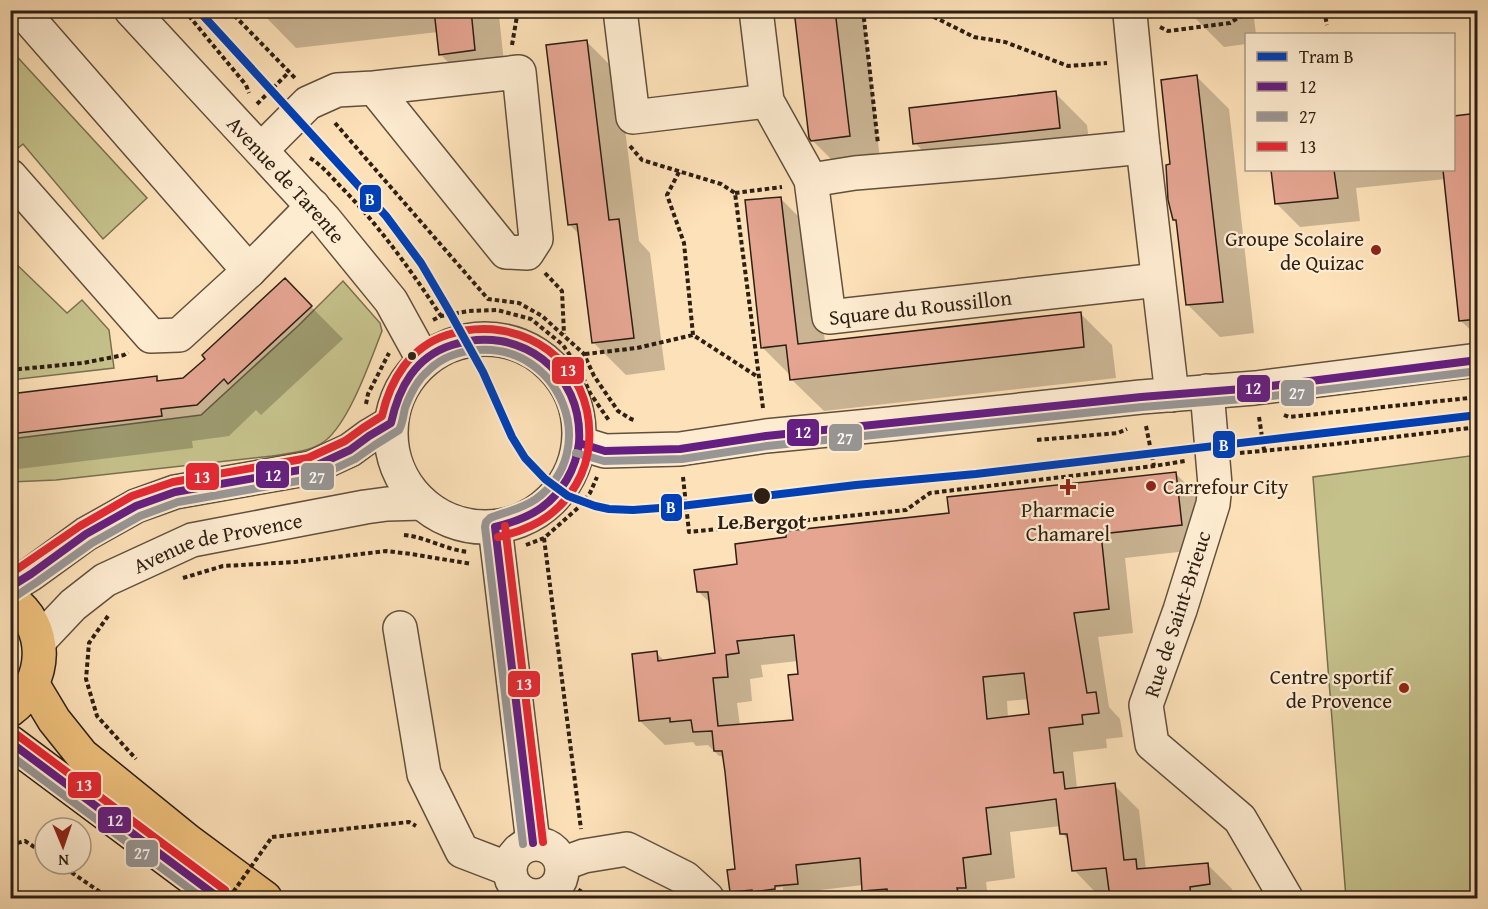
<svg xmlns="http://www.w3.org/2000/svg" width="1488" height="909" font-family="'Gentium Book Plus',serif">
<style>
.green{fill:#c5c18b;stroke:#797050;stroke-width:1.5}
.shadow{fill:#0003;fill-rule:evenodd}
.building{fill:#e5a591;stroke:#2d1f14;stroke-width:1.5;fill-rule:evenodd}
.lines{fill:none;stroke-linecap:round;stroke-linejoin:round}
.minor-casing{stroke:#61503d;stroke-width:36}
.major-casing{stroke:#2d1f14;stroke-width:36}
.path{stroke:#2d1f14;stroke-width:4;stroke-dasharray:4.5 3;stroke-linecap:butt}
.minor{stroke:#feecd1;stroke-width:33}
.major{stroke:#eec07c;stroke-width:33}
.path-bridge{stroke:#2d1f14;stroke-width:4;stroke-dasharray:4.5 3;stroke-linecap:butt}
.bus-1-casing{stroke:#feecd1;stroke-width:12}
.bus-2-casing{stroke:#feecd1;stroke-width:12}
.bus-3-casing{stroke:#feecd1;stroke-width:12}
.bus-1{stroke:#651f82;stroke-width:8}
.bus-2{stroke:#989695;stroke-width:8}
.bus-3{stroke:#e62834;stroke-width:8}
.tram-1-casing{stroke:#feecd1;stroke-width:12}
.tram-1{stroke:#0040b6;stroke-width:8}
.poi-dot{fill:#8f2418;stroke:#feecd1;stroke-width:2}
.bus-dot{fill:#2d1f14;stroke:#feecd1;stroke-width:2}
.labels{text-anchor:middle;dominant-baseline:central;stroke-width:4.5;stroke-linejoin:round;paint-order:stroke}
.street-label{font-size:21px;fill:#2d1f14;stroke:#feecd1}
.poi-label{font-size:21px;fill:#2d1f14;stroke:#feecd1;text-anchor:end}
.stop-label{font-size:21px;font-weight:bold;fill:#2d1f14;stroke:#feecd1}
.line-badge{stroke:#feecd1;stroke-width:2}
.badge-label{font-size:16px;text-anchor:middle;font-weight:bold;fill:#fff}
</style>
<rect width="100%" height="100%" fill="#fde1b8"/>
<filter id="stains"><feTurbulence type="fractalNoise" baseFrequency=".00333" numOctaves="4"/><feColorMatrix values="0 0 0 0 .2 0 0 0 0 .09 0 0 0 0 .02 0 0 0 .5 -.17"/></filter>
<radialGradient id="worn" r=".72"><stop offset=".6" stop-color="#630" stop-opacity="0"/><stop offset="1" stop-color="#630" stop-opacity=".3"/></radialGradient>
<path class="green" d="M10,49L147,198L103,239L23,144L11,154Z
M10,258L67,313L82,300L109,330L114,368L11,380Z
M343,281L380,323L382,331C370,361 350,421 325,441C310,452 289,453 272,456L56,480L11,482V439L201,415L298,326Z
M1477,455V898H1346L1313,477Z"/>
<path class="shadow" d="M259,10H494L499,16L506,82L472,86L440,54L438,32L296,48Z
M795,10H863L881,168L844,172L812,140Z
M1191,10H1253L1256,34H1246V44L1224,47L1192,15Z
M586,41L618,73L639,241L650,253L665,370L626,375L594,343L580,235L569,224Z
M1197,77L1229,109L1254,333L1220,337L1188,305L1178,224L1174,220L1172,165Z
M1055,93L1087,125L1091,159L947,175L915,143Z
M1478,115V337L1461,321L1446,179L1356,188L1360,221L1300,227L1277,204L1273,170H1454V117Z
M780,198L812,230L825,342L1080,313L1112,345L1116,378L824,411L791,379V376L762,347Z
M285,280L343,339L261,415L256,410L229,436L192,441L193,448L10,470V396L156,378L161,382L184,379L207,360Z
M1175,473L1200,498L1205,549L1125,558L1133,633L1098,637L1109,707L1120,719L1123,737L1106,739L1107,748L1073,752L1077,788L1114,785L1139,810L1146,870L1208,865L1232,889L1233,898H1111V894L1098,895L1074,870L1070,842L1062,833L1061,826L1010,832L1015,878L986,882L988,898H872L864,890L863,885L820,890L821,898H738L731,891L736,870L724,759L721,756H719L708,745L696,746L693,742L665,745L640,721L656,653L665,661L717,654L711,604L698,591L739,566L951,514ZM798,661L800,675L795,722L740,726L737,703L752,701L750,679L763,677L761,665ZM1029,699L1031,715L1008,718L1007,701ZM783,887V890L759,892V889Z"/>
<path class="building" d="M434,10H471L475,50L439,55Z
M794,10H835L850,136L811,141L809,138Z
M587,40L609,220L619,219L634,338L592,343L577,224L568,225L546,45Z
M1197,75L1223,302L1186,305L1176,220H1173L1168,200L1166,165L1170,164L1161,80Z
M1056,91L1060,128L913,144L909,108Z
M1478,113V319L1459,321L1443,170H1454V116Z
M1271,170H1334L1338,198L1275,204Z
M781,197L798,344L1081,312L1084,347L790,380L786,345L761,348L745,200Z
M285,278L312,306L228,384L224,379L197,405L161,409L162,416L10,434V394L157,376V381L183,378L205,359L202,355Z
M1176,472L1182,525L1101,534L1109,609L1074,613L1087,693L1096,692L1099,713L1082,715L1083,724L1049,728L1054,773L1063,772L1065,789L1115,783L1124,860L1136,859L1137,869L1208,863L1210,884L1190,887L1191,898H1110L1106,868L1072,871L1067,834H1060L1056,799L986,808L991,854L963,858L966,888H957L958,892H956L957,898H888L887,889L862,891L860,858L796,865L798,884L775,886V889L752,892V890L730,892L727,870L735,869L725,772L722,751H714L712,731L693,732L691,720L670,722V718L639,721L632,654L657,651L658,661L715,653L708,592H697L694,570L737,564L735,544L786,537V531L949,513L947,497ZM794,635L798,674L788,675L793,720L718,726L713,678L728,677L726,655L739,653L737,641ZM1024,673L1029,714L987,719L983,677Z"/>
<g class="lines">
<defs>
<g id="minor">
<path d="M21,10L249,271"/>
<path id="s1" d="M131,10L325,220L391,301L424,361"/>
<path d="M620,10L633,117L767,101"/>
<path id="s2" d="M756,10L767,101L811,180L829,317L1158,280"/>
<path d="M1130,14L1143,147L1170,378L1171,395"/>
<path d="M261,150L308,103L337,90L374,88L506,252L527,253L536,239L519,72L374,88"/>
<path d="M10,176L151,336L179,335L249,271L313,206"/>
<path d="M811,180L855,173L999,161L1143,147"/>
<circle cx="485" cy="433" r="94"/>
<path d="M1207,391L1215,485L1213,504L1180,610L1146,705L1152,744L1240,819L1286,898"/>
<path d="M579,443L605,451L680,449L766,436L890,424L1141,397L1255,388L1478,360"/>
<path d="M495,527L533,843"/>
<path d="M10,587L31,574L86,534L136,506L175,492L311,468L350,450L369,436L391,423"/>
<path d="M400,628L424,774L462,851L509,869"/>
<path id="s3" d="M39,641L73,605L105,580L192,540L365,507L387,504L422,503"/>
<circle cx="536" cy="870" r="26"/>
<path d="M562,864L584,856L627,849L685,878L707,898"/>
</g>
<path id="major" d="M10,599C50,626 48,682 10,710
M33,685L54,720L82,755L188,841L265,898
M10,742L219,898"/>
</defs>
<use href="#minor" class="minor-casing"/>
<use href="#major" class="major-casing"/>
<path class="path" d="M184,10L246,85L249,93
M229,10L296,79
M863,10L878,144
M920,10L974,37L1005,42L1068,66L1107,63
M1324,10L1327,25
M1160,27L1168,31L1230,23L1250,10
M512,45L518,10
M257,104L289,72
M335,123L488,299L519,303L542,316L584,354L594,376L618,411L631,419L634,420
M630,146L642,160L721,184L735,193L763,408
M310,158C323,166 333,179 344,190C381,228 412,272 441,316
M679,172L667,195L684,243L693,335
M735,193L782,187
M545,273L562,291L564,334
M433,320L441,316L469,311L497,310L531,319L563,345L580,370L590,393L610,422
M585,354L637,348L693,335L758,377
M10,370L83,363L124,355L128,352
M366,404L368,394L389,353
M1284,415L1289,417L1478,397
M1259,417L1264,450
M1146,426L1154,466
M1037,440L1118,433L1127,429
M1240,453L1336,444L1478,427
M683,477L689,532L906,510L930,493L1154,466L1185,461
M404,535C426,537 446,550 469,552
M544,538L581,829
M526,545L544,538L579,507L590,493L597,477
M183,578L223,566L295,562L386,551L411,554L472,564
M108,616L89,643L86,679L97,716L136,759
M272,837L409,822L416,826
M10,845L25,841L45,854
M59,864L109,898
M575,898L581,889"/>
<use href="#minor" class="minor"/>
<use href="#major" class="major"/>
<path class="path-bridge" d="M229,898L272,837"/>
<defs>
<path id="bus-1" d="M579,443L605,451L680,449L766,436L1141,397L1255,388L1478,360
M10,587L31,574L86,534L136,506L175,492L311,468L350,450L369,436L391,423C399,387 415,357 452,345C519,323 584,372 579,443C576,469 562,493 541,508C527,518 511,523 495,527L533,843
M10,742L219,898"/>
<path id="bus-2" d="M576,453L604,461L682,459L767,446L1142,407L1256,398L1478,371
M16,596L37,582L92,543L140,516L178,502L315,478L355,459L375,445L399,430C403,423 403,416 405,408C410,394 417,380 429,370C442,357 461,351 478,350C560,344 603,450 536,499C522,509 505,512 490,518L486,522L485,527L523,844
M10,755L202,898"/>
<path id="bus-3" d="M505,526L543,842
M10,574L80,526L132,496L173,482L308,458L345,441L363,428L382,416C390,380 410,347 447,335C521,311 595,363 589,443C587,472 571,499 548,516C533,527 515,533 498,537
M16,734L225,890"/>
</defs>
<use href="#bus-1" class="bus-1-casing"/>
<use href="#bus-2" class="bus-2-casing"/>
<use href="#bus-3" class="bus-3-casing"/>
<use href="#bus-1" class="bus-1"/>
<use href="#bus-2" class="bus-2"/>
<use href="#bus-3" class="bus-3"/>
<defs>
<path id="tram-1" d="M198,10L386,216L421,263L448,309L483,372L512,437L525,458L545,479L568,496L595,506L609,509L633,510L673,507L856,485L976,474L1478,415"/>
</defs>
<use href="#tram-1" class="tram-1-casing"/>
<use href="#tram-1" class="tram-1"/>
</g>
<g class="poi-dot">
<circle cx="1376" cy="250" r="6"/>
<circle cx="1151" cy="486" r="6"/>
<path d="M1065 478h6v6h6v6h-6v6h-6v-6h-6v-6h6z"/>
<circle cx="1404" cy="688" r="6"/>
</g>
<g class="bus-dot">
<circle cx="412" cy="356" r="5"/>
<circle cx="762" cy="496" r="9"/>
</g>
<g class="labels">
<g class="street-label">
<text stroke="none"><textPath href="#s1" startOffset="230">Avenue de Tarente</textPath></text>
<text stroke="none"><textPath href="#s2" startOffset="412">Square du Roussillon</textPath></text>
<text stroke="none"><textPath href="#s3" startOffset="210">Avenue de Provence</textPath></text>
<text transform="translate(1177 614) rotate(-72)">Rue de Saint-Brieuc</text>
</g>
<g class="poi-label">
<text x="1364" y="238">Groupe Scolaire<tspan x="1364" dy="24">de Quizac</tspan></text>
<text x="1163" y="486" text-anchor="start">Carrefour City</text>
<text x="1068" y="509" text-anchor="middle">Pharmacie<tspan x="1068" dy="24">Chamarel</tspan></text>
<text x="1392" y="676">Centre sportif<tspan x="1392" dy="24">de Provence</tspan></text>
</g>
<g class="stop-label">
<text x="762" y="521">Le Bergot</text>
</g>
</g>
<g class="line-badge">
<rect x="359" y="184" width="23" height="29" rx="6" fill="#0040b6"/>
<rect x="551" y="356" width="34" height="29" rx="6" fill="#e62834"/>
<rect x="1236" y="374" width="35" height="29" rx="6" fill="#651f82"/>
<rect x="1280" y="379" width="35" height="28" rx="6" fill="#989695"/>
<rect x="786" y="418" width="34" height="29" rx="6" fill="#651f82"/>
<rect x="828" y="423" width="35" height="29" rx="6" fill="#989695"/>
<rect x="1212" y="430" width="24" height="29" rx="6" fill="#0040b6"/>
<rect x="255" y="460" width="35" height="29" rx="6" fill="#651f82"/>
<rect x="185" y="462" width="35" height="29" rx="6" fill="#e62834"/>
<rect x="300" y="462" width="35" height="29" rx="6" fill="#989695"/>
<rect x="660" y="493" width="23" height="29" rx="6" fill="#0040b6"/>
<rect x="507" y="670" width="34" height="28" rx="6" fill="#e62834"/>
<rect x="67" y="771" width="35" height="28" rx="6" fill="#e62834"/>
<rect x="97" y="806" width="35" height="28" rx="6" fill="#651f82"/>
<rect x="125" y="839" width="34" height="29" rx="6" fill="#989695"/>
</g>
<g class="badge-label">
<text x="370" y="205">B</text>
<text x="568" y="376">13</text>
<text x="1253" y="394">12</text>
<text x="1297" y="399">27</text>
<text x="803" y="438">12</text>
<text x="845" y="444">27</text>
<text x="1224" y="451">B</text>
<text x="273" y="481">12</text>
<text x="202" y="483">13</text>
<text x="317" y="483">27</text>
<text x="671" y="513">B</text>
<text x="524" y="690">13</text>
<text x="84" y="791">13</text>
<text x="115" y="826">12</text>
<text x="142" y="859">27</text>
</g>
<rect width="1488" height="909" fill="none" stroke="#fde1b8" stroke-width="36"/>
<rect x="12" y="12" width="1464" height="885" fill="none" stroke="#2d1f14" stroke-width="3"/>
<rect x="18" y="18" width="1452" height="873" fill="none" stroke="#2d1f14" stroke-width="1.5"/>
<rect x="1245" y="33" width="210" height="138" fill="#feecd1" stroke="#aa9a85" stroke-width="1.5"/>
<rect x="1257" y="52" width="30" height="9" fill="#0040b6" stroke="#aa9a85" stroke-width="1.5"/>
<text x="1299" y="63" font-size="18" fill="#2d1f14">Tram B</text>
<rect x="1257" y="82" width="30" height="9" fill="#651f82" stroke="#aa9a85" stroke-width="1.5"/>
<text x="1299" y="93" font-size="18" fill="#2d1f14">12</text>
<rect x="1257" y="112" width="30" height="9" fill="#989695" stroke="#aa9a85" stroke-width="1.5"/>
<text x="1299" y="123" font-size="18" fill="#2d1f14">27</text>
<rect x="1257" y="142" width="30" height="9" fill="#e62834" stroke="#aa9a85" stroke-width="1.5"/>
<text x="1299" y="153" font-size="18" fill="#2d1f14">13</text>
<g transform="translate(63 846) rotate(178)"><circle r="28" fill="#feecd1" stroke="#aa9a85" stroke-width="1.5"/>
<path d="M0-4.5L10 22L0 15L-10 22Z" fill="#8f2418"/>
<text y="-9" font-size="16" font-weight="bold" text-anchor="middle" fill="#2d1f14">N</text>
</g>
<rect width="100%" height="100%" filter="url(#stains)"/>
<rect width="100%" height="100%" fill="url(#worn)"/>
</svg>
